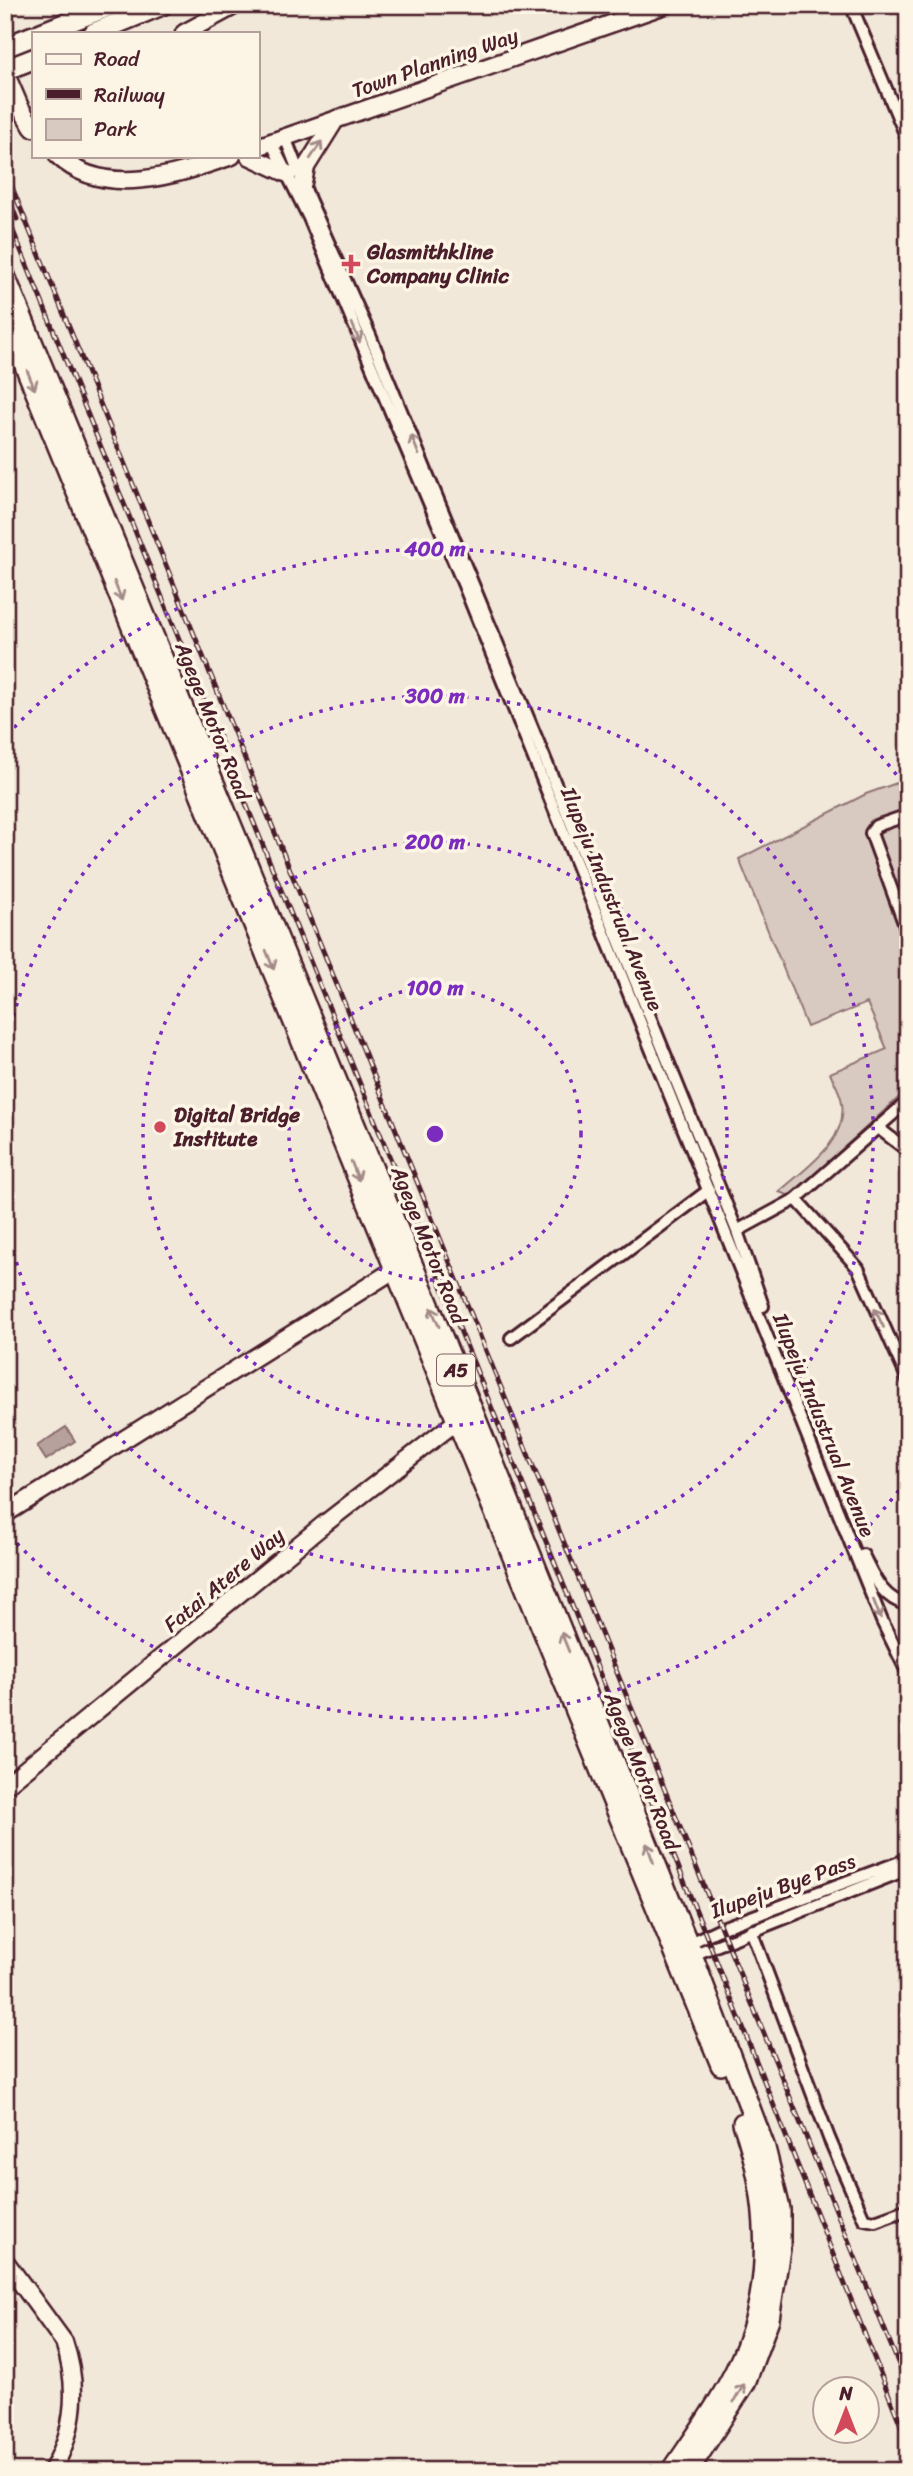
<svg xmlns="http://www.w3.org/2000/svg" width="913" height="2476" font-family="Sriracha,sans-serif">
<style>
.green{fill:#d8cac0;stroke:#917476;stroke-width:2}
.water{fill:#b6a19c;stroke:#8b6d6f;stroke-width:2}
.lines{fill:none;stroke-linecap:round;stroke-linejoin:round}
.street-casing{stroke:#4a1f2b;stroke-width:16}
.secondary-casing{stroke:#4a1f2b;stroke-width:21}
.highway-casing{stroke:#4a1f2b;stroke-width:24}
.street{stroke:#fcf5e5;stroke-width:10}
.secondary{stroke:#fcf5e5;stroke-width:16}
.highway{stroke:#fcf5e5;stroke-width:19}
.rail-casing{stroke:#4a1f2b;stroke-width:5}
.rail{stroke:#fcf5e5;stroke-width:2.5;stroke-dasharray:8;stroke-linecap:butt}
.oneway{stroke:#a38a88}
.ring{fill:none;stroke:#7b2cbf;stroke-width:3.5;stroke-dasharray:3.5 7}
.poi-dot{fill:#d1495b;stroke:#fcf5e5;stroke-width:2.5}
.labels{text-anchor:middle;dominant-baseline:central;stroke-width:7;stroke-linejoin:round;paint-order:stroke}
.shield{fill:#fcf5e5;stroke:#7f5f63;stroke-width:2}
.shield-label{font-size:19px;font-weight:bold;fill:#4a1f2b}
.street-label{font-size:21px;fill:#4a1f2b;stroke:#fcf5e5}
.poi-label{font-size:21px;font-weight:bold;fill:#4a1f2b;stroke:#fcf5e5;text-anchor:start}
.centre{fill:#7b2cbf;stroke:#fcf5e5;stroke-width:3.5}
.ring-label{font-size:21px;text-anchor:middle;font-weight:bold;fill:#7b2cbf;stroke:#fcf5e5;stroke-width:7;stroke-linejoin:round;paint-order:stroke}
</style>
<rect width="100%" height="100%" fill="#f1e8da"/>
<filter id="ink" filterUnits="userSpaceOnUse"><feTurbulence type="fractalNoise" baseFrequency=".0143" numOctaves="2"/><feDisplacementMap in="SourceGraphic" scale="14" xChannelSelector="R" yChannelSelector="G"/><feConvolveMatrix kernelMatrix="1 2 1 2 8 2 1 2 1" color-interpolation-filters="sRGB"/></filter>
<g filter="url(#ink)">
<path class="green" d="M908,779V1089L791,1196L779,1192C804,1169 848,1142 842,1103C841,1093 834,1082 830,1073L887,1049L867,1003L807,1027L739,859L866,794Z"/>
<path class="water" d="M66,1427L75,1441L46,1460L37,1446Z"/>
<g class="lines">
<defs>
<path id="street" d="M851,5L908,141
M285,137L309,199L369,333L541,749L737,1231L763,1306
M271,142L309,218L465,588L882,1621L908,1674
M908,815L876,826L871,833L908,934
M877,1127L908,1151
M796,1199L858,1268L908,1380
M737,1231L796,1199L908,1101
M511,1338L709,1190
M863,1555C874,1577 882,1599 908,1605
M751,1930L829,2138L864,2219L875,2221L908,2209
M686,1945L719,1929L908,1859
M690,1956L908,1869"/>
<path id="secondary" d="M184,33L236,5
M5,72L20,107L33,128
M257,147L665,5
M58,156C105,200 179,174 232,156
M249,156L288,174
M303,183L306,167L336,119
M5,1514L394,1270
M5,1786L323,1525L457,1421L466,1418
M5,2261L64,2342C79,2386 75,2430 52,2471"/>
<path id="highway" d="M41,33L112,5
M94,33L162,5
M5,47L33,36
M5,70L33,59
M5,276L474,1414L688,1944L765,2148L780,2209V2249L769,2319L745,2383L688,2471
M5,317L721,2065
M672,2471C698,2432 729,2391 746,2347C774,2275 768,2195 743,2123"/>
</defs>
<use href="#street" class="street-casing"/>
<use href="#secondary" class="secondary-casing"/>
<use href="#highway" class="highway-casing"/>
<use href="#street" class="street"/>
<use href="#secondary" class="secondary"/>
<use href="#highway" class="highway"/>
<defs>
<path id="rail" d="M5,170L908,2387
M5,190L17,219
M5,211L706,1935L908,2443"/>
</defs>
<use href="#rail" class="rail-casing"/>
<use href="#rail" class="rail"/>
</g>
<defs><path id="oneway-shaft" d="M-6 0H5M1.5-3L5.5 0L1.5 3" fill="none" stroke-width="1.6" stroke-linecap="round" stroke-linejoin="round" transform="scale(1.75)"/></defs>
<g class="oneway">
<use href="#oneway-shaft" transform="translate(316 150) rotate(-57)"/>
<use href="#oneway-shaft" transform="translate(356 333) rotate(68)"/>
<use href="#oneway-shaft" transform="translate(31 380) rotate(68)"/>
<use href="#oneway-shaft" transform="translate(415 445) rotate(-112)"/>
<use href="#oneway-shaft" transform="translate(118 591) rotate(68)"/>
<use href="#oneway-shaft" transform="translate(270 960) rotate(68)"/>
<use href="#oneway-shaft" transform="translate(355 1171) rotate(68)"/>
<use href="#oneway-shaft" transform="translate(435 1317) rotate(-113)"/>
<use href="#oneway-shaft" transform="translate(879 1318) rotate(-116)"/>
<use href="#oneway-shaft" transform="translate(877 1609) rotate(69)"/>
<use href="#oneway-shaft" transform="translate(565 1642) rotate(-112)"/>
<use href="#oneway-shaft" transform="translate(650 1853) rotate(-110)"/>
<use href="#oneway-shaft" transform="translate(739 2393) rotate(-60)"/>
</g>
</g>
<g class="ring">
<circle cx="435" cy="1134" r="146"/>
<circle cx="435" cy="1134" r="292"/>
<path d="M6 1047A438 438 0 1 1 6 1221"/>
<path d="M905 1482A585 585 0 0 1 7 1533M7 735A585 585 0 0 1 905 786"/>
</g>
<g class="poi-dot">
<path d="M347.5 253.5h7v7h7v7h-7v7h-7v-7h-7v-7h7z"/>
<circle cx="160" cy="1127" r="7"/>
</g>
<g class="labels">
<rect class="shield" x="437" y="1354.5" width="38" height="31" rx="5"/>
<g class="shield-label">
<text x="456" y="1370">A5</text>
</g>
<g class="street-label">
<text transform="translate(435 63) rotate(-19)">Town Planning Way</text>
<text transform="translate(213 721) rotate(68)">Agege Motor Road</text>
<text transform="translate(612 899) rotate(68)">Ilupeju Industrual Avenue</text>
<text transform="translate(429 1245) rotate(68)">Agege Motor Road</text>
<text transform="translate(824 1425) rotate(68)">Ilupeju Industrual Avenue</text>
<text transform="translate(224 1580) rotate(-40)">Fatai Atere Way</text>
<text transform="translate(642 1771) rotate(68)">Agege Motor Road</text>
<text transform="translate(783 1886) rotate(-20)">Ilupeju Bye Pass</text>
</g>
<g class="poi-label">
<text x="367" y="252">Glasmithkline<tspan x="367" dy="24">Company Clinic</tspan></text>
<text x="174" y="1115">Digital Bridge<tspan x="174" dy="24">Institute</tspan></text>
</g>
</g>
<circle cx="435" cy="1134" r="10" class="centre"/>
<g class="ring-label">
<text x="435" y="556">400 m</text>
<text x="435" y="703">300 m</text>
<text x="435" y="849">200 m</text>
<text x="435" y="995">100 m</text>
</g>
<rect width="913" height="2476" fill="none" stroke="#fcf5e5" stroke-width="28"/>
<rect x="14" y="14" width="885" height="2448" fill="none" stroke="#4a1f2b" stroke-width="2.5" filter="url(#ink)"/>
<rect x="32" y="32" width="228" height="126" fill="#fcf5e5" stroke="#b59f9b" stroke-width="2"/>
<rect x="46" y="54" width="35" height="10" fill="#fcf5e5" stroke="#b59f9b" stroke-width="2"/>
<text x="94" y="66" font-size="21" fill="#4a1f2b">Road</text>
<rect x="46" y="89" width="35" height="10" fill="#4a1f2b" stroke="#b59f9b" stroke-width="2"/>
<text x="94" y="102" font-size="21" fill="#4a1f2b">Railway</text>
<rect x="46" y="119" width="35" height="21" fill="#d8cac0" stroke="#b59f9b" stroke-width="2"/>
<text x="94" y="136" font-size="21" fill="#4a1f2b">Park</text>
<g transform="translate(846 2410)"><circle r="33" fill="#fcf5e5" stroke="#b59f9b" stroke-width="2"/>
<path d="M0-5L12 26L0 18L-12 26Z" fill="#d1495b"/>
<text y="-10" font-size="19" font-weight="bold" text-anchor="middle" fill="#4a1f2b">N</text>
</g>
</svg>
